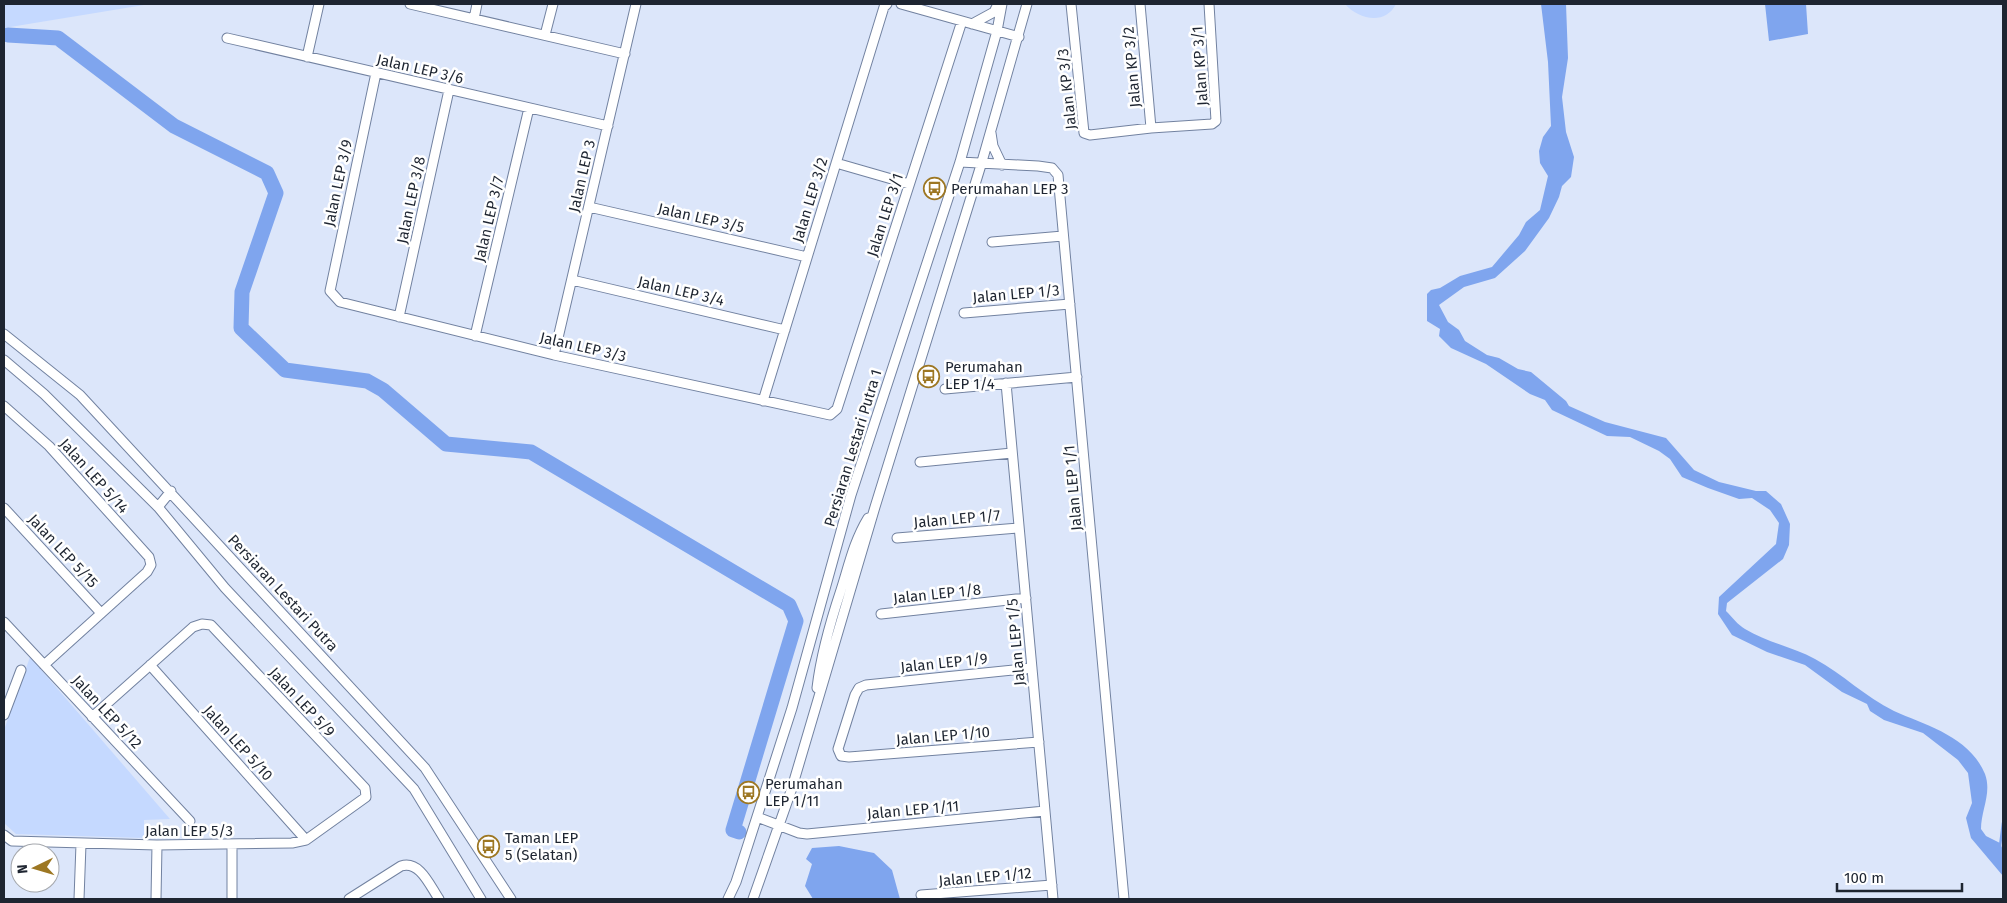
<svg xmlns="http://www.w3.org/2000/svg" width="2007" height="903" font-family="'Fira Sans',sans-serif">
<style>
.green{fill:#c5d9ff}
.water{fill:#7fa5ee}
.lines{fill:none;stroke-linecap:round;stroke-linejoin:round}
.stream{stroke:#7fa5ee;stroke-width:2.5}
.river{stroke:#7fa5ee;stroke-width:15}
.minor-casing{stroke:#7282a0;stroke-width:11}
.minor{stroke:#fff;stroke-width:9}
.labels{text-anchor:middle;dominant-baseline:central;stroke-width:5;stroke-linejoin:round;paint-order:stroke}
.street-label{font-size:15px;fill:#1e2531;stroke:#fff}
.poi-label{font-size:15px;fill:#1e2531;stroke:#fff;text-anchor:start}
</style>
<rect width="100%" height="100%" fill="#dce6fa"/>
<path class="green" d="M4,4H150L4,28Z
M1345,4H1396C1385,26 1358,19 1345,4Z
M30,657L170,819L144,820V838L16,834L4,823V730Z"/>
<path class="water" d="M1541,4H1566L1568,58L1562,97L1566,132L1574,157L1571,177L1562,186L1559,197L1549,218L1525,251L1495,278L1464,287L1439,305L1448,322L1459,330L1465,341L1487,355L1499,358L1518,369L1531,372L1566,401L1569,406L1605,422L1666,438L1694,470L1719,482L1756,491H1766L1781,504L1790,524L1789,545L1783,559L1727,603L1726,611C1732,617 1738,625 1745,629C1766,642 1793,647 1815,659C1843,674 1865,697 1894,711C1927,726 1969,736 1985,774C1992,793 1981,810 1981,829L1986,836L2000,843L2003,850V876L1971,838L1966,818L1972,803L1968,773L1958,760L1923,733L1884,720L1870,711L1867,704L1842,692L1805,665L1767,652L1732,635L1718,614L1719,597L1776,544L1779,523L1770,510L1752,498L1739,499L1708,488L1682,477L1670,459L1659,451L1630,437L1607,436L1552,410L1545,400L1530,394L1486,364L1451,348L1439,336L1440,329L1427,321V294L1431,290L1440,288L1460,276L1492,267L1519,235L1526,222L1540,210L1548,176L1540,163L1539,151L1543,137L1551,126L1548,62Z
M1765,4H1806L1808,34L1769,41Z
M839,846L874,853L892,870L900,899H813L805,886L812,864L806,859L812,848Z"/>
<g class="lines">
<path class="stream" d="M2000,846L2003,823"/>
<path class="river" d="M8,35L58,38L174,126L267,173L276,193L242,292L241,328L285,370L367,381L383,390L446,444L531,452L789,605L796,621L733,830L739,832"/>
<defs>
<path id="minor" d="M410,4L625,54
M901,4L1019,37
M1071,4L1084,133L1090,135L1151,128L1212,124L1216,121L1209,4
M1140,4L1151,128
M474,19L477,4
M972,24L994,12L998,4
M545,35L553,4
M227,38L608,126
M307,57L319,4
M376,73L330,291L340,302L554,355L830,415L837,409L962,21
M991,133L993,146L1002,165
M960,162L1038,166L1052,168L1058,175L1124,899
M836,163L909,184
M589,207L807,257
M992,242L1063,236
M572,280L785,330
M964,313L1070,304
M399,317L449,90
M4,334L80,395L425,768L511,899
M475,336L529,108
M554,355L636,4
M4,360L44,394L158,507L225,588L414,789L481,899
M1006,383L1053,899
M945,389L1077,377
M763,401L884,7L887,4
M4,406L49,446L149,557L151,565L147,572L44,665
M920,462L1012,453
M158,507L171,491
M4,508L101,613
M897,538L1019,528
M881,614L1026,598
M4,622L190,821
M150,665L306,840
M1032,668L866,685L859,688L855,695L838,749L841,756L849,757L1039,742
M817,688C821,654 830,623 841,590C849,565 854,541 868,518
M4,715L21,670
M757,817L799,833L807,834L1045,811
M4,835L12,841L157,845L292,843L306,840L366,797L365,788L211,625L202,624L193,627L92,717
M921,895L1052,885
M79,899L81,844
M156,899L157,845
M232,899V846
M349,899L401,866C420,860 430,886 439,899
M728,899L736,882L792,708L851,495L960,162L997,31L1002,4
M753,899L791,791L875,507L981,165L1027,4"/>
</defs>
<use href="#minor" class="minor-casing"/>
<use href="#minor" class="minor"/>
</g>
<defs>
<symbol id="bus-ring" viewBox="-11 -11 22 22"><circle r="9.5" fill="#fff" stroke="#9d7723" stroke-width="1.5"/><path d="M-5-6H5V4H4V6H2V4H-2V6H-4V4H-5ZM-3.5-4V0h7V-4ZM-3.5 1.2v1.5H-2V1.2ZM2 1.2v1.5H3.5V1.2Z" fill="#9d7723"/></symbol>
</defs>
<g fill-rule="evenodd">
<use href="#bus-ring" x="922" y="176" width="25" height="25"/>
<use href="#bus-ring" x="916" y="364" width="25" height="25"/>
<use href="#bus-ring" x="736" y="780" width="25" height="25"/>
<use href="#bus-ring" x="476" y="834" width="25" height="25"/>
</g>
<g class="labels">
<g class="street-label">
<text transform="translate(1200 66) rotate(-94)">Jalan KP 3/1</text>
<text transform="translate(1132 67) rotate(-95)">Jalan KP 3/2</text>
<text transform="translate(420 69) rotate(13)">Jalan LEP 3/6</text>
<text transform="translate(1067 89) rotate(-96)">Jalan KP 3/3</text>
<text transform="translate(582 176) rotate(-77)">Jalan LEP 3</text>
<text transform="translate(338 183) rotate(-78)">Jalan LEP 3/9</text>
<text transform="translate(411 200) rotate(-78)">Jalan LEP 3/8</text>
<text transform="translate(810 200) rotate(-73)">Jalan LEP 3/2</text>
<text transform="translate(885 215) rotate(-72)">Jalan LEP 3/1</text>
<text transform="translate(701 218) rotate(13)">Jalan LEP 3/5</text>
<text transform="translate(489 219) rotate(-77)">Jalan LEP 3/7</text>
<text transform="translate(681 291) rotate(13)">Jalan LEP 3/4</text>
<text transform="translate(1016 294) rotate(-5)">Jalan LEP 1/3</text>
<text transform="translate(583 347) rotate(13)">Jalan LEP 3/3</text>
<text transform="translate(853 448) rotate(-73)">Persiaran Lestari Putra 1</text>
<text transform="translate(94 476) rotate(48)">Jalan LEP 5/14</text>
<text transform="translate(1073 488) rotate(-95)">Jalan LEP 1/1</text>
<text transform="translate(957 519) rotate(-5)">Jalan LEP 1/7</text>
<text transform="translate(63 551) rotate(47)">Jalan LEP 5/15</text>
<text transform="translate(283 593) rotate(47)">Persiaran Lestari Putra</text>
<text transform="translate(937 594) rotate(-6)">Jalan LEP 1/8</text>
<text transform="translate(1016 642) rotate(-95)">Jalan LEP 1/5</text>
<text transform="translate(944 663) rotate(-6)">Jalan LEP 1/9</text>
<text transform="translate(302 702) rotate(47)">Jalan LEP 5/9</text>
<text transform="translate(107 712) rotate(47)">Jalan LEP 5/12</text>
<text transform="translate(943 736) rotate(-5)">Jalan LEP 1/10</text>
<text transform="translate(238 743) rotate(48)">Jalan LEP 5/10</text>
<text transform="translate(913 810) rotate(-5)">Jalan LEP 1/11</text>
<text x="189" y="831">Jalan LEP 5/3</text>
<text transform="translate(985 877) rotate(-5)">Jalan LEP 1/12</text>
</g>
<g class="poi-label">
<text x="951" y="189">Perumahan LEP 3</text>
<text x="945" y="367">Perumahan<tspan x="945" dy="17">LEP 1/4</tspan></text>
<text x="765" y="784">Perumahan<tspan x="765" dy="17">LEP 1/11</tspan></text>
<text x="505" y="838">Taman LEP<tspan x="505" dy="17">5 (Selatan)</tspan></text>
</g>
</g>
<rect width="2007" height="903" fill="none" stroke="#1e2531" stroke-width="10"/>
<g transform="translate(35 868) rotate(265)"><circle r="24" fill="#ffffff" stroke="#a5a8ad"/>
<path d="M0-4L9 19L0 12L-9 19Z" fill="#9d7723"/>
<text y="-8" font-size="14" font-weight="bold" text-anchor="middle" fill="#1e2531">N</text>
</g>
<path d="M1837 883v8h125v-8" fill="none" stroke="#1e2531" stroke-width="2.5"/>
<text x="1844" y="883" font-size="15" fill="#1e2531" stroke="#ffffff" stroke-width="4" paint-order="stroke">100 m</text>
</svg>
